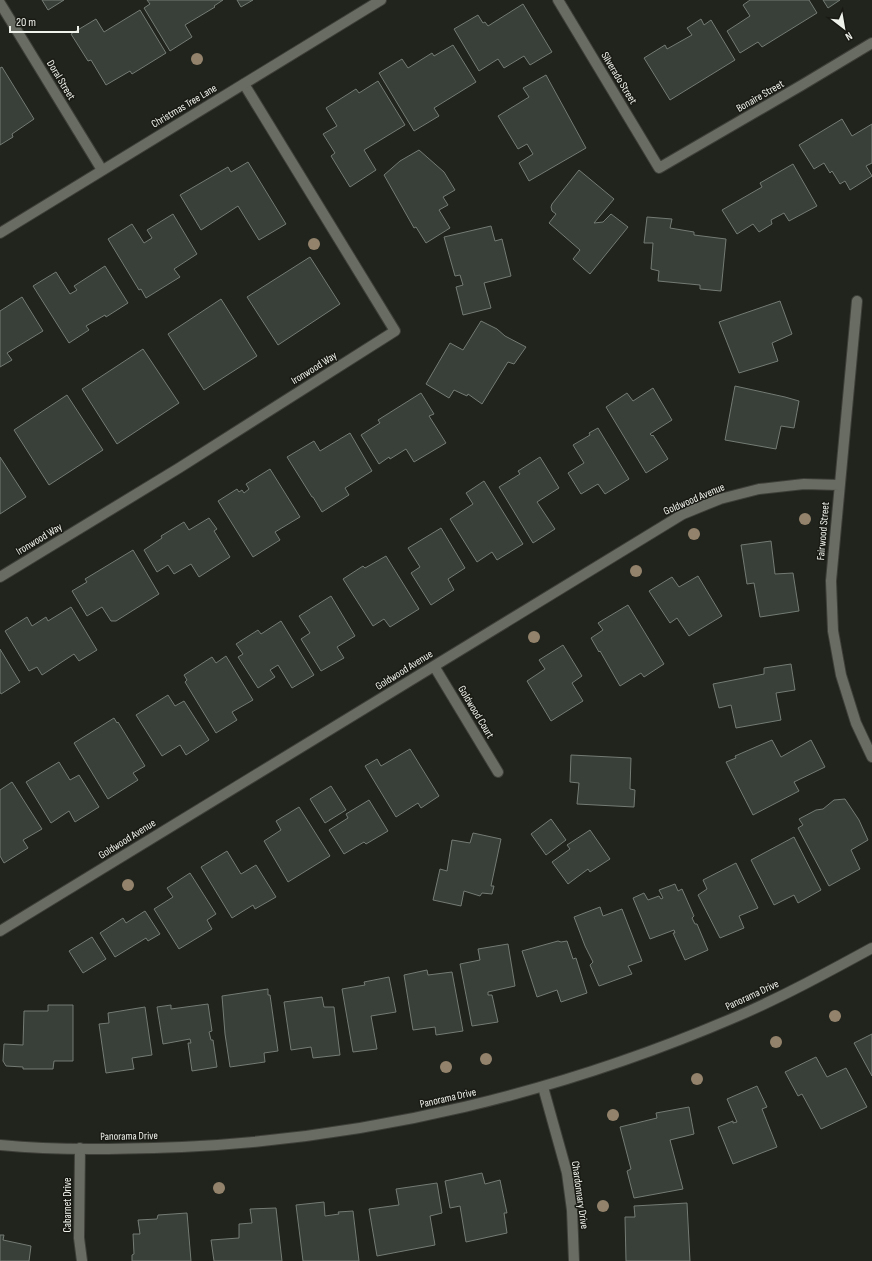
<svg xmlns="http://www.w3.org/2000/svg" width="872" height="1261" font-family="'Sofia Sans Condensed',sans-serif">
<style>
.building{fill:#384039;stroke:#737b74}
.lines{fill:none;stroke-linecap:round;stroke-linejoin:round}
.street-casing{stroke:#3d3f38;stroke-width:12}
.secondary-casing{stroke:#3d3f38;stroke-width:12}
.street{stroke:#696c63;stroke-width:10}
.secondary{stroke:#696c63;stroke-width:10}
.tree{fill:#94836c}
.labels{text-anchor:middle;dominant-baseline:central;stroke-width:3;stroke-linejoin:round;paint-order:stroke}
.street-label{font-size:11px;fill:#eff1eb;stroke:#181a13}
</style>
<rect width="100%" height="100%" fill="#21241c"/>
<path class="building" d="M42,0H64L48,10Z
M147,0H223L214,6L215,7L185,25L192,37L170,51L144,8L150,4Z
M237,0H253L241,7Z
M750,0H809L817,13L762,47L758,42L740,53L727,31L750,16L743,5Z
M823,0H840L828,8Z
M523,4L552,52L530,65L524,56L504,68L498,59L479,71L454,29L478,15L483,23L485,22L488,26Z
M140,10L166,53L132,74L130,71L106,85L91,60L88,61L71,34L96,19L104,32Z
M701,19L704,25L711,20L735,60L670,100L644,58L665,45L667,49L692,35L687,28Z
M453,45L476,82L434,108L439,116L414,131L379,73L402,59L408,68L432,53L434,56Z
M2,67L34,119L12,134L13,137L0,145V68Z
M546,75L586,148L529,181L519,163L533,154L527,144L518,149L498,116L529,97L523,88Z
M378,81L405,125L364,150L376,170L350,187L331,156L335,153L323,134L337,126L326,108L356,89L359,93Z
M842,119L852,136L872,124V163L866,166L872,176L850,190L845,181L840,184L832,171L830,173L824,163L814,169L799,145Z
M419,150L444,172L455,190L443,197L448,205L439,210L450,228L426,243L416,227L414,228L384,175L400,161Z
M248,162L286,224L259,240L238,206L201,230L180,195L228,167L231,172Z
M793,164L817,206L789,221L784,213L771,220L772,224L759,232L753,224L737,234L722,210L762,187L760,183Z
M579,170L614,199L594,223L603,222L611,214L628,227L590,274L573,259L580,250L549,223L556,214L552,211L551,207L552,204Z
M173,214L197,254L174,269L180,277L146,298L141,289L139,290L108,239L132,224L144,243L152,238L147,230Z
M647,217L672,219L670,228L694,232V235L726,239L721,291L700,289V285L658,281L659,271L651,269L653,243H644Z
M491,226L495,241L502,239L511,276L484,283L491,308L463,315L456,287L463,285L460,275L455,276L444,237Z
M310,257L340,304L278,345L247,297Z
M105,266L128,303L106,317L105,315L86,326L89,330L69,343L33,286L56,272L70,294L77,290L74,286Z
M22,297L43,331L7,353L12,360L0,367V311Z
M221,299L257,356L204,390L168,334Z
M780,301L792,334L772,343L778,361L739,373L719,322Z
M481,321L497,329L505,336L526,347L514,364L508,362L482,404L468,394L467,396L454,390L449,398L426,384L450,343L463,350Z
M143,349L179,403L117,444L82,389Z
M735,386L785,397L799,401L794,428L781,426L776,449L725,440Z
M653,388L672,420L650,434L652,436L653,435L668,459L646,473L606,407L627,393L633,401Z
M421,393L434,414L429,416L446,443L414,462L406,449L390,459L389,457L379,464L361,435L380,423L378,420Z
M67,395L103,450L49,485L14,430Z
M598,428L629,479L605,494L598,484L581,494L568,473L584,463L573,445L590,435L589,433Z
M350,433L372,471L345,488L349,495L322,512L313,497H312L287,457L314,441L320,451Z
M0,457L26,497L0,514Z
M540,457L559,488L537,502L555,529L533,543L499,487L520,474L518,471Z
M270,469L300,517L275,532L280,540L253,557L218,501L237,489L239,492L242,490L244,493L249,489L246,484Z
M484,481L523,544L497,560L492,552L477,562L450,519L473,504L466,493Z
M209,518L217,529L214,531L230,557L199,577L191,564L174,574L168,565L157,572L144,550L162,538L161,536L184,522L189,530Z
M441,528L465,568L448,579L454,590L431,605L411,573L420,567L408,548Z
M771,541L775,574L793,573L799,611L760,617L754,583L747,584L741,545Z
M133,550L159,594L116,621H111L102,607L87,616L72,591L87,582L85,579Z
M386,556L419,609L390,627L384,619L373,626L343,579L363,566L365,568Z
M698,576L722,616L689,636L677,618L670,623L649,591L672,577L679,587Z
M331,596L355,636L337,647L344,658L321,671L301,639L310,633L299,616Z
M628,605L664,664L644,677L641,673L620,686L600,651L599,652L591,638L603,630L598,623Z
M71,607L97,650L79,661L74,654L42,675L37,667L29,671L5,631L27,617L32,626L46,617L48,621Z
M281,621L314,675L292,688L278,665L270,670L275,677L258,688L238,657L243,654L236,644L258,630L261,634Z
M563,645L582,676L572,683L583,701L551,721L527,681L545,669L539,660Z
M0,649L20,682L1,694L0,692Z
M226,656L253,700L232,712L237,720L216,733L185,682L187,680L184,675L212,657L216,663Z
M791,664L795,690L776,693L781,720L736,728L731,705L719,708L713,684L764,674V668Z
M168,695L175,706L184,701L209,740L186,755L180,745L162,756L136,715Z
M114,718L117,723L118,722L145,766L133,773L138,780L108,799L74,743Z
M772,740L781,757L811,740L825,767L794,782L799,791L753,815L726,762L736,758L735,756Z
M410,749L439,796L421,808L418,803L396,817L365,766L377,759L381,766Z
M571,755L631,758L630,789L635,790L634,807L577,804L579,783L570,782Z
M59,762L70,780L79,775L99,807L75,822L69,811L51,823L26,782Z
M12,782L42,829L23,840L28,848L4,863L0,856V790Z
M331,786L346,810L325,823L310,799Z
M845,799L859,820L868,840L851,850L860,869L829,886L798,828L803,825L799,819L816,810L823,809L834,800Z
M369,800L388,831L366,844L364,842L344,854L329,830L348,818L346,814Z
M299,807L330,856L288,882L264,841L281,830L276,821Z
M551,819L566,840L546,855L531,834Z
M590,830L610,859L590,872L588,869L568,884L552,862L570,849L567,845Z
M473,833L501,839L491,886H494L492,894L482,893L480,896L464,891L461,906L433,900L440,869L447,871L452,840L470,843Z
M794,837L821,890L798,903L794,895L774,905L751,860Z
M227,851L241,874L256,865L276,897L255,909L253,905L232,918L201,867Z
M736,863L758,908L739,916L744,928L720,938L698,895L707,889L703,880Z
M190,873L216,914L207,920L212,929L179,949L154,909L173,897L167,888Z
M675,884L678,891L682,889L694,916L692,918L695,924H697L708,950L685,960L673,933H675L674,930L650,939L633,898L644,893L648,900L659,896L661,899L663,898L659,890Z
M600,907L603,916L622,909L642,961L628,966L632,974L599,986L590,965L593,962L585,946L574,917Z
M145,911L160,934L148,941L146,938L115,957L100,933L123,918L126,923Z
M92,937L106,959L83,973L69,951Z
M558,941L561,942L567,941L573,959L576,958L587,993L561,1002L557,990L537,997L522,951Z
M508,944L515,986L488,992V995H492L498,1022L472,1026L460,964L480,960L478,949Z
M427,970L428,975L452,972L463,1031L436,1035L435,1027L413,1030L404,975Z
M389,977L396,1012L371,1016L377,1049L353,1052L342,989L365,985L364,982Z
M268,989V995H270L278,1051L264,1053L265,1062L230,1067L225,1034L222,996Z
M322,997L324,1007H334L340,1055L313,1058L311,1047L291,1050L284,1002Z
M208,1004L212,1031L209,1032L211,1040H213L217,1067L192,1071L188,1043H191L190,1039L163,1044L157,1007L171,1005V1009Z
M48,1005H73V1061H54L53,1069H23V1067L6,1066L3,1061L4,1044L23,1045L24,1011H48Z
M145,1007L152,1055L132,1058L134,1069L106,1073L99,1024L109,1023L108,1013Z
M872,1034V1076L854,1043Z
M816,1057L827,1077L846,1068L867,1107L821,1129L802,1094L798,1096L785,1072Z
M757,1086L767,1107L762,1109L777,1147L733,1164L718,1127L733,1121V1123L737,1122L727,1099Z
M689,1107L694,1134L670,1140L683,1189L634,1198L627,1171L631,1169L620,1127L657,1118L656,1113Z
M482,1173L485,1184L500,1180L507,1213H504L507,1233L466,1242L460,1206L450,1208L445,1181Z
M437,1183L442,1213L430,1216L435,1245L377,1256L369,1209L399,1205L396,1189Z
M324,1202L325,1216L339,1214L338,1212L353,1211L359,1261H303L296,1205Z
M687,1203L690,1261H626L625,1217H635L634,1206Z
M276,1208L282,1261H214L211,1240L239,1238V1224L252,1223L250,1209Z
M187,1213L191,1261H132V1255L134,1254L133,1234H140L138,1220L157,1219L158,1215Z
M0,1235H4L3,1240L31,1246L29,1261H0Z"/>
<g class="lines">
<defs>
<path id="street" d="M558,0L659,168L802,85L872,43
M0,3L102,170
M857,301L831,581L833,631L841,675L856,723L872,757
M0,577L179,468L395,331L244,84
M434,666L498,772
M0,931L683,514L720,499L759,489L804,484L839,485
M543,1087L567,1173L572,1210L574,1261
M80,1148L79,1238L82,1261"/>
<path id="secondary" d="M0,233L381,0
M0,1145C60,1151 122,1149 182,1147C373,1138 562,1092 738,1016C784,996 828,972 872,948"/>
</defs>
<use href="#street" class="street-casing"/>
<use href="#secondary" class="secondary-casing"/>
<use href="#street" class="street"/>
<use href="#secondary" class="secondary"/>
</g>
<g class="tree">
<circle cx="197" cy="59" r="6"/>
<circle cx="314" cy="244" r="6"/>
<circle cx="805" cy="519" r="6"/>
<circle cx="694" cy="534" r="6"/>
<circle cx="636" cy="571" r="6"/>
<circle cx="534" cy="637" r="6"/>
<circle cx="128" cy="885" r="6"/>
<circle cx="835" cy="1016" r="6"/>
<circle cx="776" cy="1042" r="6"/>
<circle cx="486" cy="1059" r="6"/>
<circle cx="446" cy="1067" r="6"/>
<circle cx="697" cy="1079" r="6"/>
<circle cx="613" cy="1115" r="6"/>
<circle cx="219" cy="1188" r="6"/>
<circle cx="603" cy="1206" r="6"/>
</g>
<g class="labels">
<g class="street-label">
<text transform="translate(619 78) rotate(59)">Silverado Street</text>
<text transform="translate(61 80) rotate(59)">Doral Street</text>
<text transform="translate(760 96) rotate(-30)">Bonaire Street</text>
<text transform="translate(184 106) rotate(-31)">Christmas Tree Lane</text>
<text transform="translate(314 368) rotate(-32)">Ironwood Way</text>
<text transform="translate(694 499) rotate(-23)">Goldwood Avenue</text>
<text transform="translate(823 531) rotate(-85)">Fairwood Street</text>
<text transform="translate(39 539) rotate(-31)">Ironwood Way</text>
<text transform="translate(404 670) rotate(-32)">Goldwood Avenue</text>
<text transform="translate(476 712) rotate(59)">Goldwood Court</text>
<text transform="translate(127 839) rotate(-32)">Goldwood Avenue</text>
<text transform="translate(752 995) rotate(-25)">Panorama Drive</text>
<text transform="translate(448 1098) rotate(-13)">Panorama Drive</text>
<text transform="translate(129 1136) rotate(-1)">Panorama Drive</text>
<text transform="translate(580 1195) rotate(82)">Chardonnary Drive</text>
<text transform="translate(67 1205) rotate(-90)">Cabarnet Drive</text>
</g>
</g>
<g transform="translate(844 28) rotate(149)" stroke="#181a13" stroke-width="3" paint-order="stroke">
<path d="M0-3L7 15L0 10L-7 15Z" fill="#eff1eb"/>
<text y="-6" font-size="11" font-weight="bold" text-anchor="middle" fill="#eff1eb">N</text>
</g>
<path d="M10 26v6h68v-6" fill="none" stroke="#eff1eb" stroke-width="2"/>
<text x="16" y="26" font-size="12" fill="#eff1eb" stroke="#181a13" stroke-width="3" paint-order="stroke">20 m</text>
</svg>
